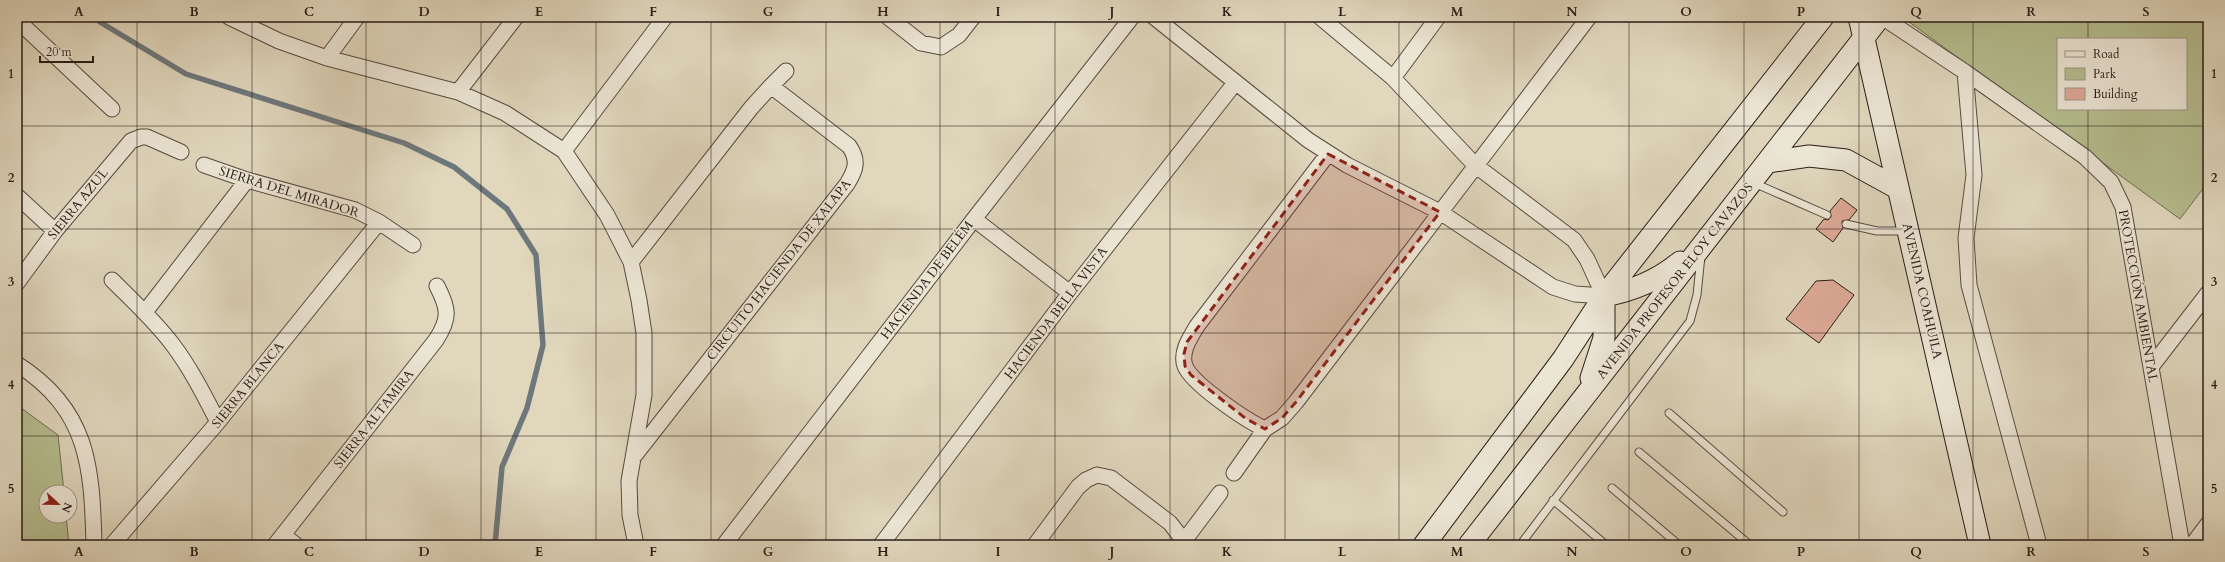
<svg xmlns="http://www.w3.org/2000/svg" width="2225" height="562" font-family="Cardo,serif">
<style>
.green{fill:#b5bd8f;stroke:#706c54;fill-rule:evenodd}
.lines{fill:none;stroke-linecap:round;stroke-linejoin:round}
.stream{stroke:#6e787c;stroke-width:5.5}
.building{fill:#dda997;stroke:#2a1c18}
.lane-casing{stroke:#584b41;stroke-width:9}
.street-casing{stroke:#584b41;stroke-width:17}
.secondary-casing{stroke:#2a1c18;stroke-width:23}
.lane{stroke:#ebe5d4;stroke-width:7}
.street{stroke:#ebe5d4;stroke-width:15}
.secondary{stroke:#ebe5d4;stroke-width:21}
.marked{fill:#8f2418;fill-opacity:0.2;stroke:#8f2418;stroke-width:3;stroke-dasharray:8 5;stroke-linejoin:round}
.grid{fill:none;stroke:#2a1c18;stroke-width:1;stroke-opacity:0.55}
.labels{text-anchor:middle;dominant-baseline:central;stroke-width:3;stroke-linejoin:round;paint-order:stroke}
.street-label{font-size:13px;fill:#2a1c18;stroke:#ebe5d4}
.neatline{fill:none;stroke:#2a1c18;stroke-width:1.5}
.grid-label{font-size:13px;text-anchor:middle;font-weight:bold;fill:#2a1c18}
</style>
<rect width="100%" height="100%" fill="#e0d7bd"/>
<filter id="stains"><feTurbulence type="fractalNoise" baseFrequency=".005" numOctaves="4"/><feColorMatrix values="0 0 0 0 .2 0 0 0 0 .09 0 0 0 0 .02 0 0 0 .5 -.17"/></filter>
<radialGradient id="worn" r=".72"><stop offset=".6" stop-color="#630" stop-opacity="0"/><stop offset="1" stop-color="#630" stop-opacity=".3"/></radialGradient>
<path class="green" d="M1907,17H2208V182L2180,219L1905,19ZM2058,39H2186V109H2058Z
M17,405L58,435L64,492H46V516H66L69,545H17Z"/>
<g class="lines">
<path class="stream" d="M96,17L100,22L186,74L404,143L454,167L507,209L536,255L543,345L527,408L502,467L495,545"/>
</g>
<path class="building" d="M1841,198L1857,210L1849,220L1842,221L1843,228L1833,242L1816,229L1824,219L1828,220L1831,217L1830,211Z
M1833,280L1854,295L1819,343L1786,319L1816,281Z"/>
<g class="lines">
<defs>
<path id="lane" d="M1754,183L1827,215
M1846,224L1877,231H1905
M1669,413L1783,512
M1639,452L1750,545
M1612,488L1679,545
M1553,500L1606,545
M1520,545L1690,321L1697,295L1701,256"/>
<path id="street" d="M229,17L279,41L327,58L458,92L505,113L564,151L607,215L631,262L639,300L644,333V395L629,481L630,515L636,545
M888,17L921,43L941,47L959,35L973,17
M1154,17L1308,140L1347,165L1440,212L1553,287L1575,294L1604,296L1587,259L1574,240L1475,165L1393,78L1320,17
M1882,17L1965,72L2085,157L2111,182L2123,207L2182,545
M17,20L112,109
M327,58L357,17
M1965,72L1974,175L1966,238L1969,285L2039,545
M1393,78L1438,17
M771,86L786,71
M458,92L516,17
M564,151L665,17
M1328,154L1197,326C1190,338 1180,352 1185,366C1192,384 1247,421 1265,429L1282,418L1296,402L1589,17
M204,165L247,180L355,210L379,222L413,245
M17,196L55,231
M974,219L1070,293
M631,262L751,108L771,86L849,146C859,160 856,170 847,184L635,455
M112,280C133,301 155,321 173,345C191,369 204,395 218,422
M17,283L55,231L131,141L141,137H147L181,152
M145,312L247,180
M17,364C89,410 92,467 94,545
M2151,367L2208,293
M1234,473L1265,429
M283,535L296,545
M1184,541L1220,493
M112,545L218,422L379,222
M275,545L436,340C450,318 449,309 437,286
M724,545L974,219L1132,17
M881,545L1070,293L1235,83
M1035,545L1078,487L1086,480L1097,475L1111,478L1170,523L1184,541L1182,545
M2192,545L2208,524"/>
<path id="secondary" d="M1859,17L1980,545
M1768,162L1809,156L1846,160L1897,188
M1604,296C1633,291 1657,281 1680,262
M1591,378L1604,338V296
M1424,545L1563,359L1604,296L1823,17
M1469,545L1880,17"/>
</defs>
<use href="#lane" class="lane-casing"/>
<use href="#street" class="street-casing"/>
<use href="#secondary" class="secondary-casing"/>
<use href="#lane" class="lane"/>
<use href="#street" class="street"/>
<use href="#secondary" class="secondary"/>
</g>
<path class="marked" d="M1328,154L1440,212L1296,402L1282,418L1265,429L1245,418L1191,375L1185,366L1184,354L1187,342Z"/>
<path class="grid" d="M137,17V545M252,17V545M366,17V545M481,17V545M596,17V545M711,17V545M826,17V545M940,17V545M1055,17V545M1170,17V545M1285,17V545M1399,17V545M1514,17V545M1629,17V545M1744,17V545M1859,17V545M1973,17V545M2088,17V39M2088,109V545M17,126H2208M17,229H2208M17,333H2208M17,436H2208"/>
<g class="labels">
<g class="street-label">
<text transform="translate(289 192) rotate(17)">SIERRA DEL MIRADOR</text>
<text transform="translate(78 204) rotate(-51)">SIERRA AZUL</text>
<text transform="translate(779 270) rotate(-52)">CIRCUITO HACIENDA DE XALAPA</text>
<text transform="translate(927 280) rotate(-53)">HACIENDA DE BELÉM</text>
<text transform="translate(1675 281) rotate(-52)">AVENIDA PROFESOR ELOY CAVAZOS</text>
<text transform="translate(1922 291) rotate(77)">AVENIDA COAHUILA</text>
<text transform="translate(2138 296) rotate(80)">PROTECCIÓN AMBIENTAL</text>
<text transform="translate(1056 313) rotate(-53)">HACIENDA BELLA VISTA</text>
<text transform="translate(248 385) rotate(-51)">SIERRA BLANCA</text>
<text transform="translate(374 419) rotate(-52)">SIERRA ALTAMIRA</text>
</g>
</g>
<rect width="2225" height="562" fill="none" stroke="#e0d7bd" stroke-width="44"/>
<rect x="2057" y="38" width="130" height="72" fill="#ebe5d4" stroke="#9e9589"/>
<rect x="2065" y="51" width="20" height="6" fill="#ebe5d4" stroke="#9e9589"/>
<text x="2093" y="58" font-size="12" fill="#2a1c18">Road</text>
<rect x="2065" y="68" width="20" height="12" fill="#b5bd8f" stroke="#9e9589"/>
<text x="2093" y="78" font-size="12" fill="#2a1c18">Park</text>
<rect x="2065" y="88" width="20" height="12" fill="#dda997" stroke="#9e9589"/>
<text x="2093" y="98" font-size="12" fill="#2a1c18">Building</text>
<g transform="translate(58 504) rotate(112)"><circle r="19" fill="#ebe5d4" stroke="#9e9589"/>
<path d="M0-3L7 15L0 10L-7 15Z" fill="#8f2418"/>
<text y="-6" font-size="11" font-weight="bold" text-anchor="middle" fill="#2a1c18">N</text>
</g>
<path d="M40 56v6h53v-6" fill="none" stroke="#2a1c18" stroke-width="2"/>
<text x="46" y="56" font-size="12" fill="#2a1c18" stroke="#ebe5d4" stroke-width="3" paint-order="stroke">20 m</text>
<rect x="22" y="22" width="2181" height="518" class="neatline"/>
<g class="grid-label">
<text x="79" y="16">A</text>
<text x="194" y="16">B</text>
<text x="309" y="16">C</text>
<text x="424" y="16">D</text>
<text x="539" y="16">E</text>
<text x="653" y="16">F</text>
<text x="768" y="16">G</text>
<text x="883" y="16">H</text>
<text x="998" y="16">I</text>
<text x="1112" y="16">J</text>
<text x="1227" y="16">K</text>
<text x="1342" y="16">L</text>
<text x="1457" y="16">M</text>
<text x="1572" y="16">N</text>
<text x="1686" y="16">O</text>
<text x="1801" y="16">P</text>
<text x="1916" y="16">Q</text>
<text x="2031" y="16">R</text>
<text x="2146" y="16">S</text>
<text x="11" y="78">1</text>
<text x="2214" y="78">1</text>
<text x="11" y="182">2</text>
<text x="2214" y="182">2</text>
<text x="11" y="286">3</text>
<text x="2214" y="286">3</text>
<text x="11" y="389">4</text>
<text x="2214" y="389">4</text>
<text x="11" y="493">5</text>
<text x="2214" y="493">5</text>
<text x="79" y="556">A</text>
<text x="194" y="556">B</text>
<text x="309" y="556">C</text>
<text x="424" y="556">D</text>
<text x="539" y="556">E</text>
<text x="653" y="556">F</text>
<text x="768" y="556">G</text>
<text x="883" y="556">H</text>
<text x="998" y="556">I</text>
<text x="1112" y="556">J</text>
<text x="1227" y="556">K</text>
<text x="1342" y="556">L</text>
<text x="1457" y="556">M</text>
<text x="1572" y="556">N</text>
<text x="1686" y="556">O</text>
<text x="1801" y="556">P</text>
<text x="1916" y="556">Q</text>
<text x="2031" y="556">R</text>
<text x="2146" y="556">S</text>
</g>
<rect width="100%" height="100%" filter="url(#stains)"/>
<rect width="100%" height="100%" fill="url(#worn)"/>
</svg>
